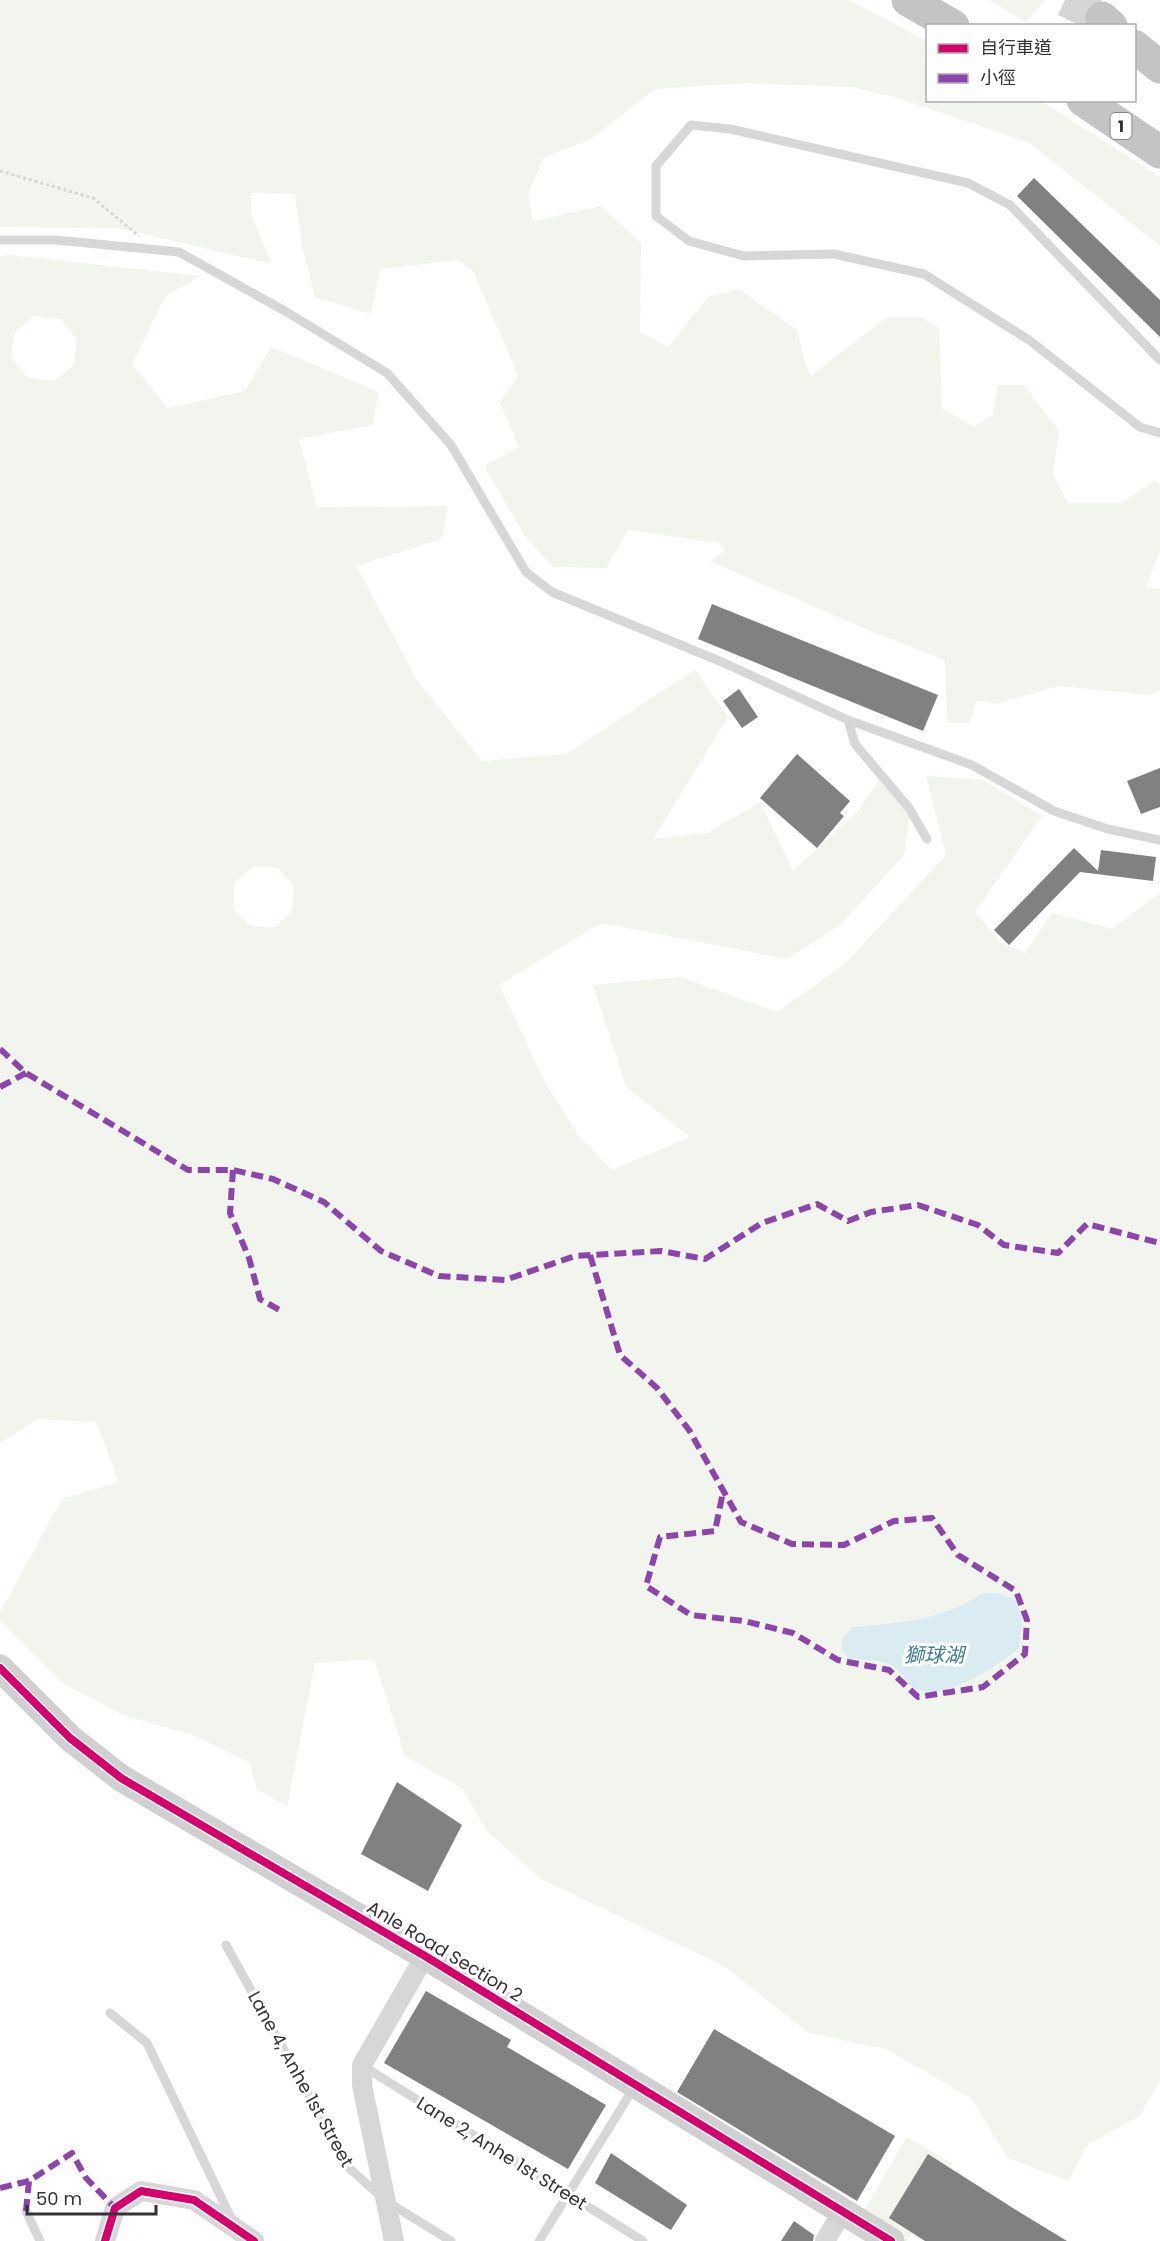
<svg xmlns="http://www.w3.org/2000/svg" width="1160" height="2241" font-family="Poppins,'Noto Sans TC',sans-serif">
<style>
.green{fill:#f2f5ed;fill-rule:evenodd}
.water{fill:#dbebf2}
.building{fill:#818181}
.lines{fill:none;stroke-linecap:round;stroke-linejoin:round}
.highway-tunnel{stroke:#d6d6d6;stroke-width:33;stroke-dasharray:33 16;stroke-linecap:butt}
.path{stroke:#d6d6d6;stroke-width:3;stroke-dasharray:3 3;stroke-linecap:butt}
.lane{stroke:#d7d7d7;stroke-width:9}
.street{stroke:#d7d7d7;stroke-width:20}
.secondary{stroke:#d0d0d0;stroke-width:27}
.highway{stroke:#c4c4c4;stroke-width:33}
.quiet{stroke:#8e44ad;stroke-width:6;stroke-dasharray:12 6;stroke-linecap:butt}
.cycleway-casing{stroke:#fff;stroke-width:11}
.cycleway{stroke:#d6006c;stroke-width:8}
.labels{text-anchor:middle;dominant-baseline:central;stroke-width:6;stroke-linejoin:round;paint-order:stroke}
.shield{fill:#fff;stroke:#707070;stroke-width:1.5}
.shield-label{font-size:16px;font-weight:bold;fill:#333}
.street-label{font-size:18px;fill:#333;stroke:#fff}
.water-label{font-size:20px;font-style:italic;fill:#3f7c96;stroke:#fff}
</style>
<rect width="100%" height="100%" fill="#fff"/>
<path class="green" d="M0,0H849L927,41L928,100L1041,101L1160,177V246L1028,142L894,97L851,87L745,83L655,89L591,139L544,157L528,194L533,221L601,206L641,243L640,332L668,347L708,297L739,289L797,330L805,363L811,376L886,318H923L939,328L942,408L974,427L993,415L998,385H1024L1059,431L1053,474L1068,503H1121L1156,480L1160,486V551L1146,587L1160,589V691L1150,695L1058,686L996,704L977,701L969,723H947L945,660L868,630L710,561L725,551L719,543L628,530L606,568L553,567L525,536L484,466L519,447L500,403L518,375L473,271L458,260L380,269L371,314L315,297L302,246L295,194L251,193V214L272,264L118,228L0,227Z
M989,0H1045L1026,22Z
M10,255L201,276L165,296L132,364L168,408L245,391L271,347L379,392L372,425L299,439L317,507L448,506L442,539L356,566L417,680L482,761L566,754L695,670L728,717L653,839L708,833L760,802L793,871L858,811L880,779L911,805L904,855L840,925L787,959L601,923L499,985L546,1084L578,1135L612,1170L690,1137L626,1087L593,985L680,977L777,1012L845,964L946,855L926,776L983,780L1042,816L975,912L1001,943L1025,953L1052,913L1112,929L1160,893V2080L1140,2116L1088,2144L1068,2181L1008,2158L971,2098L886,2049L809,2033L724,1966L541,1879L487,1831L462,1788L405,1756L374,1659L315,1663L287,1807L257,1789L249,1762L193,1735L123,1715L61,1682L0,1621V1613L62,1499L119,1482L96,1422L37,1419L0,1443V256ZM34,316L60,319L77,339L74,365L54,381L28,378L11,357L15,332ZM255,866L278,868L294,887L292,911L275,927L251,926L234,910V883ZM982,1593L916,1689L853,1627C899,1622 943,1621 982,1593Z
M907,2137L953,2164L907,2241H888L857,2222Z"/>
<path class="water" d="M982,1593H998L1016,1600L1023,1621L1019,1648C998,1666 944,1702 916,1689C906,1684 900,1669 889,1664C877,1659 860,1660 848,1658L841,1649L843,1638L853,1627C899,1622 943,1621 982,1593Z"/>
<path class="building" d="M1034,178L1160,300V337L1017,196Z
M712,604L938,695L923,731L698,639Z
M739,689L758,717L742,728L723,701Z
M797,754L850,801L840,813L844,816L817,848L760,798Z
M1160,768V807L1141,814L1127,781Z
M1074,848L1098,871L1101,850L1156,857L1153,881L1080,872L1009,945L994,930Z
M397,1782L462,1825L428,1891L361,1854Z
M426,1991L511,2040L507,2047L606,2105L568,2169L384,2063Z
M714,2029L895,2136L857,2201L677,2092Z
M611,2153L687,2205L671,2230L595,2183Z
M928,2154L1016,2210L1067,2241H925L889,2218Z
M794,2221L814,2235L813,2241H781Z"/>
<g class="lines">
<path class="highway-tunnel" d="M1065,0L1102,18"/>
<path class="path" d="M0,171L93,198L139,236"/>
<path class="lane" d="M0,240H56L179,252L285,311L387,373L451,445L526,572L552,592L722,662L848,720L972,765L1054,811L1108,829L1160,840
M1160,360L1010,205L968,183L730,129L691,125L656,166V216L689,241L744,256L834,254L924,274L1029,340L1140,427L1160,433
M848,720L855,744L909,808L927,839
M226,1945L349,2168L386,2201L451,2241
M110,2013L147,2043L232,2220
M363,2066L643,2241
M26,2211L40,2241
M539,2241L635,2086"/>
<path class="street" d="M105,2241L115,2208L141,2191L194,2200L254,2241
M394,2241L362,2085V2065L425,1956
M825,2241L842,2212"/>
<path class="secondary" d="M0,1668L70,1738L121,1778L425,1956L891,2241"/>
<path class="highway" d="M908,0L953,26
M1102,18L1111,26
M1134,46L1160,67
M1083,100L1160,152"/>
<path class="quiet" d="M0,1049L26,1073L188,1170H233L273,1179L324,1202L381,1251L439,1276L505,1280L575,1256L661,1251L705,1259L762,1223L817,1204L848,1221L871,1212L918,1205L978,1225L1004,1245L1058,1253L1087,1224L1160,1243
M0,1087L26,1073
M233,1170L230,1213L249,1258L260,1299L283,1312
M590,1255L620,1355L657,1388L689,1430L741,1522L792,1544L844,1545L894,1521L932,1518L958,1555L1016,1591L1027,1620L1025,1654L983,1687L918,1697L889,1670L838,1660L793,1633L744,1621L691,1615L646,1586L660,1537L715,1531L723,1492
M0,2188L29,2181
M26,2211L29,2181L72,2153L86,2178L115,2208"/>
<defs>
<path id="cycleway" d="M0,1668L70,1738L121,1778L425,1956L891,2241
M105,2241L115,2208L141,2191L194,2200L254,2241"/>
</defs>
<use href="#cycleway" class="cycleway-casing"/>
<use href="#cycleway" class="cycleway"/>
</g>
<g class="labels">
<rect class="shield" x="1110.5" y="113" width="21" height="26" rx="4.5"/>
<g class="shield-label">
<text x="1121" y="126">1</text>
</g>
<g class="street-label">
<text transform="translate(445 1951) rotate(31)">Anle Road Section 2</text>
<text transform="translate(301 2079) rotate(61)">Lane 4, Anhe 1st Street</text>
<text transform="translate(502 2153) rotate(32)">Lane 2, Anhe 1st Street</text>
</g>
<g class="water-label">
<text x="934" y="1655">獅球湖</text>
</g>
</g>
<rect x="926" y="24" width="210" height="78" fill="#ffffff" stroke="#adadad" stroke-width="1.5"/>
<rect x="938" y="44" width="30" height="9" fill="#d6006c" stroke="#adadad" stroke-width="1.5"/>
<text x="980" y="54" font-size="18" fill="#333333">自行車道</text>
<rect x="938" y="74" width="30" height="9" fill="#8e44ad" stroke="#adadad" stroke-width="1.5"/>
<text x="980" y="84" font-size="18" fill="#333333">小徑</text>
<path d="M27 2205v9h129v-9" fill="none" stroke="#333333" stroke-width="3"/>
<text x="36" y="2205" font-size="18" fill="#333333" stroke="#ffffff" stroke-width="4.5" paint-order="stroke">50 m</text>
</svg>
